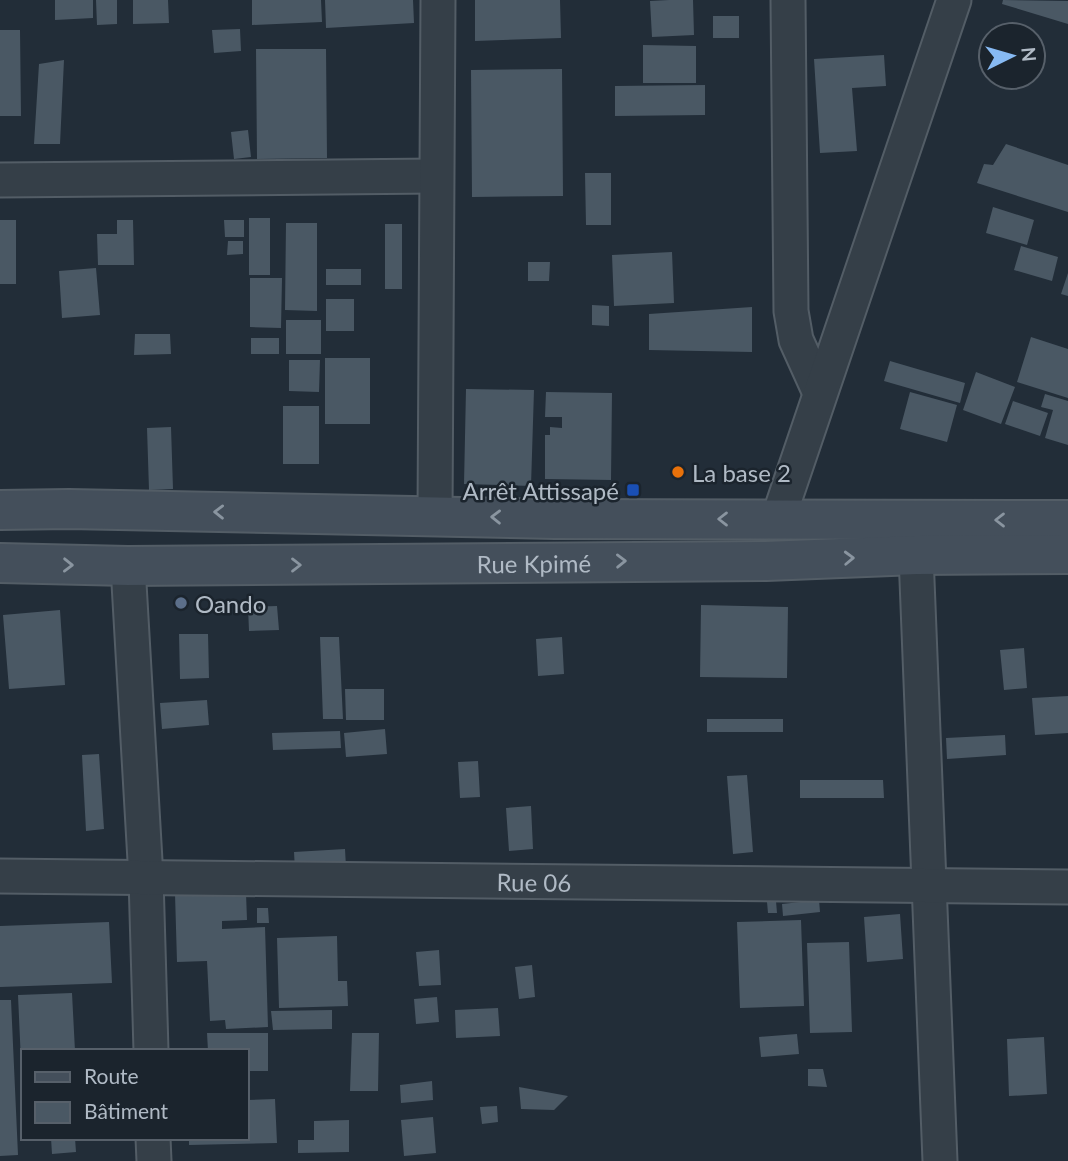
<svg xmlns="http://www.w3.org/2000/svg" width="1068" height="1161" font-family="Lato,sans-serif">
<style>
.building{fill:#4a5864}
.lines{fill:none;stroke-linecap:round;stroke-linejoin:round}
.minor-casing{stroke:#535d66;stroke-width:37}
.secondary-casing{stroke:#535d66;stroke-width:42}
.minor{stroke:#353f48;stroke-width:33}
.secondary{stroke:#444f5b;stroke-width:38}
.oneway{stroke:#8a95a0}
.food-dot{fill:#e8710a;stroke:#1b242d;stroke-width:2.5}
.transit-dot{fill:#1a4fb4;stroke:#1b242d;stroke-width:2.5}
.service-dot{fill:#5c6f8a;stroke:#1b242d;stroke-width:2.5}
.labels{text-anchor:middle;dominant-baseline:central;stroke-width:5;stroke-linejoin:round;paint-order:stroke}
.poi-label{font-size:24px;fill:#b0bac5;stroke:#1b242d;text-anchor:start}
.street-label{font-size:24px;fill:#b0bac5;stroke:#1b242d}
</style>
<rect width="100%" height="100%" fill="#222d38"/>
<path class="building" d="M55,0H93V18L55,20Z
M96,0H117V24L97,25Z
M133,0H168L169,23L133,24Z
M252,0H321L322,22L252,25Z
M325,0H413L414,23L326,28Z
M475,0H560L561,38L475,41Z
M669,0H693L694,35L652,37L650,1Z
M1003,0L1068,1V24L1002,4Z
M713,16H739V38H713Z
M240,29L241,51L214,53L212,30Z
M0,30H20L21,116H0Z
M643,45L696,46V83H643Z
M256,49H326L327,158L257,159Z
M884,55L886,86L852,88L857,151L820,153L814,59Z
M64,60L60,144H34L39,64Z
M562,69L563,196L472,197L471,70Z
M705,85V115L615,116V86Z
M248,130L251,157L234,159L231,132Z
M1006,144L1068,165V212L977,183L984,164L993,165Z
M585,173H611V225H586Z
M993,207L1034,220L1027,245L986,233Z
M249,218H270V275H249Z
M0,220H16V284H0Z
M117,220H133L134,265H98L97,234H117Z
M224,220H244V237H225Z
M286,223H317V311L285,310Z
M385,224H402V289H385Z
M228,241H243V254L227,255Z
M1021,246L1058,257L1052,281L1014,270Z
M672,252L674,303L614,306L612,255Z
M528,262H550L549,281H528Z
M96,268L100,315L62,318L59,271Z
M326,269H361V285H326Z
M1068,273V296L1061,294Z
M250,278H282L281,328L250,327Z
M326,299H354V331H326Z
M592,305L609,306V326L592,325Z
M752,307V352L649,350V314Z
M286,320H321V354H286Z
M135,334H170L171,354L134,355Z
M1031,337L1068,349V398L1017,382Z
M251,338H279V354H251Z
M325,358H370V424H325Z
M289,360H320L319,392L289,391Z
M890,361L965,383L960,403L884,381Z
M976,372L1015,387L1001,424L963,410Z
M466,389L534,390L531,486L464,484Z
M546,392L612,393L611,480L545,479V435H550V427L562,428V417H545Z
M910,392L957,405L947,442L900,429Z
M1045,394L1068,401V445L1045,438L1053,410L1041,407Z
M1013,401L1048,413L1040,436L1005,424Z
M283,406H319V464H283Z
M171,427L173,489L149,490L147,428Z
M701,605L788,607L787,678L700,677Z
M277,606L279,630L249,631L248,607Z
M60,610L65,685L9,689L3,615Z
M179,634H208L209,678L180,679Z
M320,637H339L343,719H323Z
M562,637L564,674L538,676L536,639Z
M1024,648L1027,688L1004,690L1000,650Z
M345,689H384V720H346Z
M1068,696V733L1035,735L1032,698Z
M207,700L209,725L162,729L160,703Z
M707,719H783V732H707Z
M385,729L387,754L346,757L344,733Z
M340,731L341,748L273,750L272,733Z
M1005,735L1006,755L947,759L946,738Z
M99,754L104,829L86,831L82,755Z
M478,761L480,797L460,798L458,762Z
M747,775L753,852L733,854L727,776Z
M800,780H883L884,798H800Z
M531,806L533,849L509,851L506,808Z
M345,849L346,867L295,870L294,852Z
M246,893L247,920L222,921V929L265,927L268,1027L226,1029L225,1020L210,1021L207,961L177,962L175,894Z
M819,900L820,912L783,916L782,904Z
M776,901L777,913H768L767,902Z
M257,908H268L269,923H257Z
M900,914L903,959L867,962L864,917Z
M801,920L804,1006L740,1008L737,922Z
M109,922L112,983L0,987V926Z
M337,936L338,981H347L348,1006L279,1008L277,938Z
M849,942L852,1032L810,1033L807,943Z
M439,950L441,985L419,986L416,952Z
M532,965L535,997L519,999L515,967Z
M72,993L75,1051H23V1062H21L18,995Z
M437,997L439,1022L416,1024L414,999Z
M0,1000H11L18,1155L0,1156Z
M498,1008L500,1036L456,1038L455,1010Z
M332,1010V1029L273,1030L271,1011Z
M207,1033H268V1071H247V1051H208Z
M352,1033H379L378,1091H350Z
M797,1034L799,1054L761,1057L759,1037Z
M1044,1037L1047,1094L1009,1096L1007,1039Z
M808,1069H823L827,1087L808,1086Z
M432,1081L433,1100L401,1103L400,1085Z
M519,1087L568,1096L554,1110L521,1109Z
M275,1099L277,1143L189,1145V1138H247V1100Z
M497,1106L498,1122L482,1124L480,1107Z
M433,1117L436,1153L404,1156L401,1120Z
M349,1120V1152L298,1153V1140H314V1121Z
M51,1138H75L76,1152L52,1154Z"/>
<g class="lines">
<defs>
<g id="minor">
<path d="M788,0L791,311L796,340L820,393"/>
<path d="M0,180L436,176"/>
<path d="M435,516L438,0"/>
<path d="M778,519L954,0"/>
<path d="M916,555L940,1161"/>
<path d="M128,566L146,878L151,1051"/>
<path id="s1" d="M0,876L1068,887"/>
<path d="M153,1138L154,1161"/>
</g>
<g id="secondary">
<path d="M0,510L69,509L555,519L1068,520"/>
<path id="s2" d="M0,563L128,566L766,561L916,555L1068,554"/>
</g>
</defs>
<use href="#minor" class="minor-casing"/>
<use href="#secondary" class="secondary-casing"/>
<use href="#minor" class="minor"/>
<use href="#secondary" class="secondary"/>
</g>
<defs><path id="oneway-chevron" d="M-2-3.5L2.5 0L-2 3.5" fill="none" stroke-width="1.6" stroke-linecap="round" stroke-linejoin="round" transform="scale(1.75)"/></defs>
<g class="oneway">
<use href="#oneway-chevron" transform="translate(219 512) rotate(-179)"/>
<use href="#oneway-chevron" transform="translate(496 517) rotate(-179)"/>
<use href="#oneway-chevron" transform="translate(723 519) rotate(-180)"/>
<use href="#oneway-chevron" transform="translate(1000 520) rotate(-180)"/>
<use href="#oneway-chevron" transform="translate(849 558) rotate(-2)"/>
<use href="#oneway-chevron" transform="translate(621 561) rotate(-1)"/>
<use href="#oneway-chevron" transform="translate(68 565) rotate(1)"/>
<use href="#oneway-chevron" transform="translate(296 565)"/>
</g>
<circle class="food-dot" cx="678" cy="472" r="7"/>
<rect class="transit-dot" x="626" y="483" width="14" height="14" rx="3.5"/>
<circle class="service-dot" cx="181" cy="603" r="7"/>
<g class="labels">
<g class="poi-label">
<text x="692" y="472">La base 2</text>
<text x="619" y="490" text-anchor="end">Arrêt Attissapé</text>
<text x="195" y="603">Oando</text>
</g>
<g class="street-label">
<text stroke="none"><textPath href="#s2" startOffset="534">Rue Kpimé</textPath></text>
<text stroke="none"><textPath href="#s1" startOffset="534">Rue 06</textPath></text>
</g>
</g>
<rect x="21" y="1049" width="228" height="91" fill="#1b242d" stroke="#57606a" stroke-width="2"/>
<rect x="35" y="1072" width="35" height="10" fill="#444f5b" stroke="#57606a" stroke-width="2"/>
<text x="84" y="1084" font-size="21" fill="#b0bac5">Route</text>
<rect x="35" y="1102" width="35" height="21" fill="#4a5864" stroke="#57606a" stroke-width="2"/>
<text x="84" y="1119" font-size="21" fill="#b0bac5">Bâtiment</text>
<g transform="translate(1012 56) rotate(85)"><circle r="33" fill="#1b242d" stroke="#57606a" stroke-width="2"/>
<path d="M0-5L12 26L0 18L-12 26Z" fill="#87baf3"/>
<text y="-10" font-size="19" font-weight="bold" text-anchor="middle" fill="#b0bac5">N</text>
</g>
</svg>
